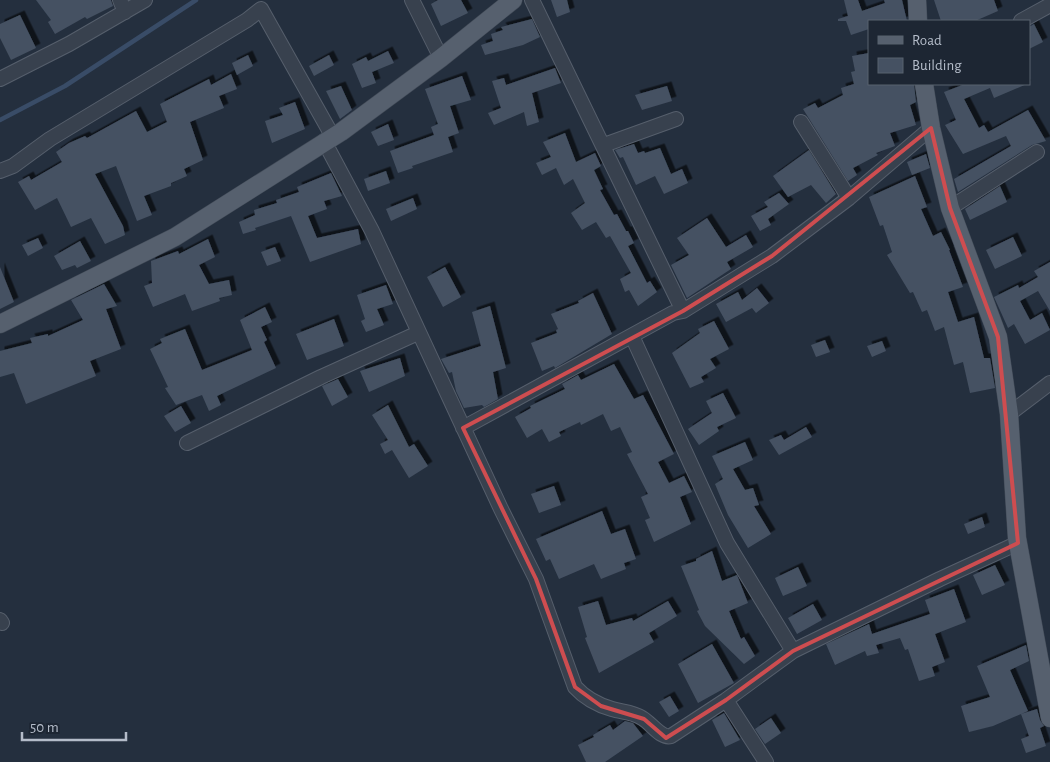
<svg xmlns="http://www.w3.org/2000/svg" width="1050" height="762" font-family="'Alegreya Sans',sans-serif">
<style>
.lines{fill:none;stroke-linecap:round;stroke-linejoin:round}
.stream{stroke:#394c67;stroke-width:4.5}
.building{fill:#455162;filter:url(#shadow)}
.minor-casing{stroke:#565f6c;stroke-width:16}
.major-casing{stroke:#414a57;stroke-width:19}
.minor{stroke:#38414e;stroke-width:14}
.major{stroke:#56606e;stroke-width:18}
.marked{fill:none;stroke:#ce4d50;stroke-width:4;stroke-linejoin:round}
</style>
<defs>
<filter id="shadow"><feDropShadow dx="4.5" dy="-4.5" stdDeviation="0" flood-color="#0009"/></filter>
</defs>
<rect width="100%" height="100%" fill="#242f3e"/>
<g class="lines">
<path class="stream" d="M0,120L65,86L196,0"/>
</g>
<path class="building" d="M36,0H111L113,6L87,19L85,17L55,34L48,22L51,20Z
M438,0H461L468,13L441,26L431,4Z
M551,0H567L570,12L557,17Z
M844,0H858L862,11L885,3L884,0H902L907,21H869V29L851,35L846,21H838V19L848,16Z
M934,0H994L998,11L975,21H941Z
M20,15L36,48L11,60L0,38V24Z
M532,19L540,37L523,45L485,55L481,45L493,41L491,34L503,30L501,27Z
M1034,24L1043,42L1029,49V27Z
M388,51L394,63L372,72L376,83L362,88L352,64L366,57L368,61Z
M869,53V84H914L916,102L910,105L916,125L890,133L895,146L876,153L878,155L853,168L857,175L848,181L803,109L815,103L818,108L843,95L841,88L854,84L851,72L855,71L852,56Z
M248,55L253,66L237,75L232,63Z
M329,55L334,65L314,76L309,66Z
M555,68L561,83L532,93L539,122L527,126L524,112L494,125L488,113L501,108L492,81L504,78L506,85Z
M231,74L237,89L219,96L224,108L190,122L203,160L184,169L187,176L171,183V186L144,196L152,215L137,221L116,166L95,174L123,226L125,235L105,244L91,218L71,227L57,198L35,210L18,182L29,176L31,180L62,162L56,152L69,143L85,136L87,138L136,111L147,132L167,122L160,104L209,79L211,85Z
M462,76L471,100L450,106L459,133L448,137L453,152L412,166L413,168L398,173L390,151L434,135L431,127L438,124L425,89Z
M965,84H1027L994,98L990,88L964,99L979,128L984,125L988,132L1028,110L1046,141L1032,145L958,192L954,179L1011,146L1006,136L963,154L945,125L956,120L944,92Z
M341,86L352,110L340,119L326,91Z
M667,86L672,101L642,110L635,95Z
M295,102L305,129L272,143L265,121L283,115L279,108Z
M388,124L394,140L378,146L371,132Z
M565,133L576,162L595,153L601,166L594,170L603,189L600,190L614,215L617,214L626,231H628L634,243L628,246L647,283L650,281L657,292L638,306L629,290L625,292L620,279L631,273L610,236L606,238L596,222L582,230L571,213L585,203L573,179L564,185L556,168L542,175L536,163L551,157L543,142Z
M634,144L638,153L644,151L645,153L660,148L671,174L682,169L688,183L664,194L655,176L636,185L623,157L620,158L615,150Z
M809,150L836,194L826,203L811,185L788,197L773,176Z
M926,154L930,168L912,175L907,162Z
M386,171L390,183L368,191L364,179Z
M331,173L342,196L324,201L327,209L308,216L317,238L358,229L361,244L310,262L291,216L255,228L256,230L243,234L239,222L255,215L254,210L277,203L276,200L299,192L297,187Z
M915,176L927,207L921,209L933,236L941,232L950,250H949L963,287L948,292L958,322L974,317L984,358H990L995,388L970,393L963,362L954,365L944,327L935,331L927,310L922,312L913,292L910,293L887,255L892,252L883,225L880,226L869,197Z
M1000,186L1007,202L970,220L965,209Z
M779,193L789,204L768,219L771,225L760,231L751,216L768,207L764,202Z
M413,198L417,209L391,221L386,209Z
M707,218L726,247L746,235L753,247L727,262L731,269L687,298L671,265L689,255L677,238Z
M1013,237L1022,256L995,269L986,250Z
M38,238L43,248L28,256L22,245Z
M208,239L215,257L199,265L209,284L229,280L232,295L219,298L220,301L192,311L185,294L153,307L144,286L152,283L151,261L178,251L179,254Z
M80,241L91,261L77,268L75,265L62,270L54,256Z
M275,247L281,261L267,266L261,252Z
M1050,262V311L1038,291L1020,301L1030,320L1042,313L1050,330L1025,344L1014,324L1008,328L994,297L1018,285L1019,288L1038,277L1034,271Z
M0,267L14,302L0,309Z
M445,267L461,297L443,307L427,277Z
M104,284L117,306L106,309L121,349L90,361L96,376L26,404L14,373L0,377V351L32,343L30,338L48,334V336L83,320L71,300Z
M386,285L393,304L377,309L384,325L366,332L361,321L365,319L357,295Z
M757,288L769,303L756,313L752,308L726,322L716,304L738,292L742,300Z
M593,293L612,334L555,368L554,366L542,371L531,343L557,333L556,330L558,329L551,314L579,303L578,301Z
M490,306L506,368L493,372L498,399L484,407L482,405L464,408L456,391L452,372L449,373L441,359L481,346L472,312Z
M265,307L272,322L261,327L267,340L264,342L276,368L217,396L221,405L209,411L202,395L176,405L165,388L168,387L150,349L162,343L160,339L185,329L202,370L252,350L240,320Z
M334,319L344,346L307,360L296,334Z
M714,321L729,349L710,359L716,368L701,377L704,382L690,388L672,353L700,333L698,329Z
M825,340L830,352L816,357L811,345Z
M882,341L886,351L872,357L867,346Z
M400,358L405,376L369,392L360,371Z
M614,364L634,399L643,395L674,454L658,462L669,483L684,476L692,492L680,497L691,524L654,542L645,520L650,518L641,497L648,494L627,454L632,452L620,427L611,431L603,414L581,425L580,422L559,432L561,436L549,442L542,429L527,438L515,417L531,408L530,406L565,389L562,384L578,375L581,380Z
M338,379L348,397L332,406L322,386Z
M723,393L736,418L717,427L719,431L699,445L688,429L712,413L706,401Z
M388,405L409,447L414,444L428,466L409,478L392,450L385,454L380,444L388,440L372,415Z
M181,406L191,423L175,432L164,416Z
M806,427L812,437L779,455L769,440L781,435L784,440Z
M745,442L753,460L733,469L745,490L753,488L759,505L754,506L771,534L748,548L728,515L715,484L723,479L712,456Z
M554,486L561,505L539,513L531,494Z
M602,511L611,534L625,529L636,559L624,563L626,569L601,579L594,564L559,579L550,559L546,561L536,539Z
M982,517L985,527L968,534L964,524Z
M712,551L722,581L737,575L748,603L729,611L741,639L744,637L755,656L744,664L705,626L697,611L699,610L681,566L696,561V559Z
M995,565L1005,585L982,595L973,575Z
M798,567L807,586L783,596L775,578Z
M954,589L966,622L935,634L945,662L932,667L935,676L919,681L908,649L905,650L900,638L876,645L879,653L867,656L865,651L835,665L826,644L869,624L872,634L930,614L925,600Z
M598,601L606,625L632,618L633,621L668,601L677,616L649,633L654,642L599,673L585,638L587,637L578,607Z
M813,604L822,620L797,634L788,618Z
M712,644L734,683L698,703L678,664Z
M1026,645L1029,661L1010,670L1028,711L993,726L969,732L961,706L990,697L977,666Z
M670,696L679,711L669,717L659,702Z
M1037,709L1040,720L1044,726L1040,728L1046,746L1026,753L1021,739L1029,736L1021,714Z
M724,713L740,740L725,747L712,720Z
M771,718L781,733L765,744L755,729Z
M625,721L633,723L643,736L605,762H586L578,745L594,737L593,735L610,725L613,730Z"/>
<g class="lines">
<defs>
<path id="minor" d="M120,0L125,12
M412,0L441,58
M532,0L683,311
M1021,21L1050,5
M0,79L69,44L145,0
M801,122L849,198
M324,141L372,231L501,509L536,579L575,687C585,698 598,705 612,709C622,712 633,712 642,718C651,723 661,739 671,736L726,700L793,651L940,579L1018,543
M604,145L676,119
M0,171L13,166L50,139L247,20L261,9L333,137
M950,208L1037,152
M632,336L727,543L793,651
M1009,414L1050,383
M463,428L673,313L683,311L772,256L849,198L931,128
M187,443L321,377L418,333
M0,620L2,623
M726,700L766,762"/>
<path id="major" d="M917,0L918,21
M924,84L931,128L950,208L998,337L1009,414L1017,538L1050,718
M0,324L175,237L341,132L441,58L513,0"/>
</defs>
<use href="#minor" class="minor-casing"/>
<use href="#major" class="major-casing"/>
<use href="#minor" class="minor"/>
<use href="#major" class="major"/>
</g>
<path class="marked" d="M931,128L950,208L998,337L1018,543L793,651L726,700L666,738L644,719L601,706L575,687L536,579L463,428L683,311L772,256Z"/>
<rect x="868" y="20" width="162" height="65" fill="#1d2633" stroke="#59626f"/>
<rect x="878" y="36" width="25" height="8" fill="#56606e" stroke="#59626f"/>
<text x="912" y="45" font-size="15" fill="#b4bcc9">Road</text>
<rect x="878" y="58" width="25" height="15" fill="#455162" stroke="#59626f"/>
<text x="912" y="70" font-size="15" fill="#b4bcc9">Building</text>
<path d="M22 732v8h104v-8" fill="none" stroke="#b4bcc9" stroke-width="2.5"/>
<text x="30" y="732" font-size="15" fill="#b4bcc9" stroke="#1d2633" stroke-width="4" paint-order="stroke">50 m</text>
</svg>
